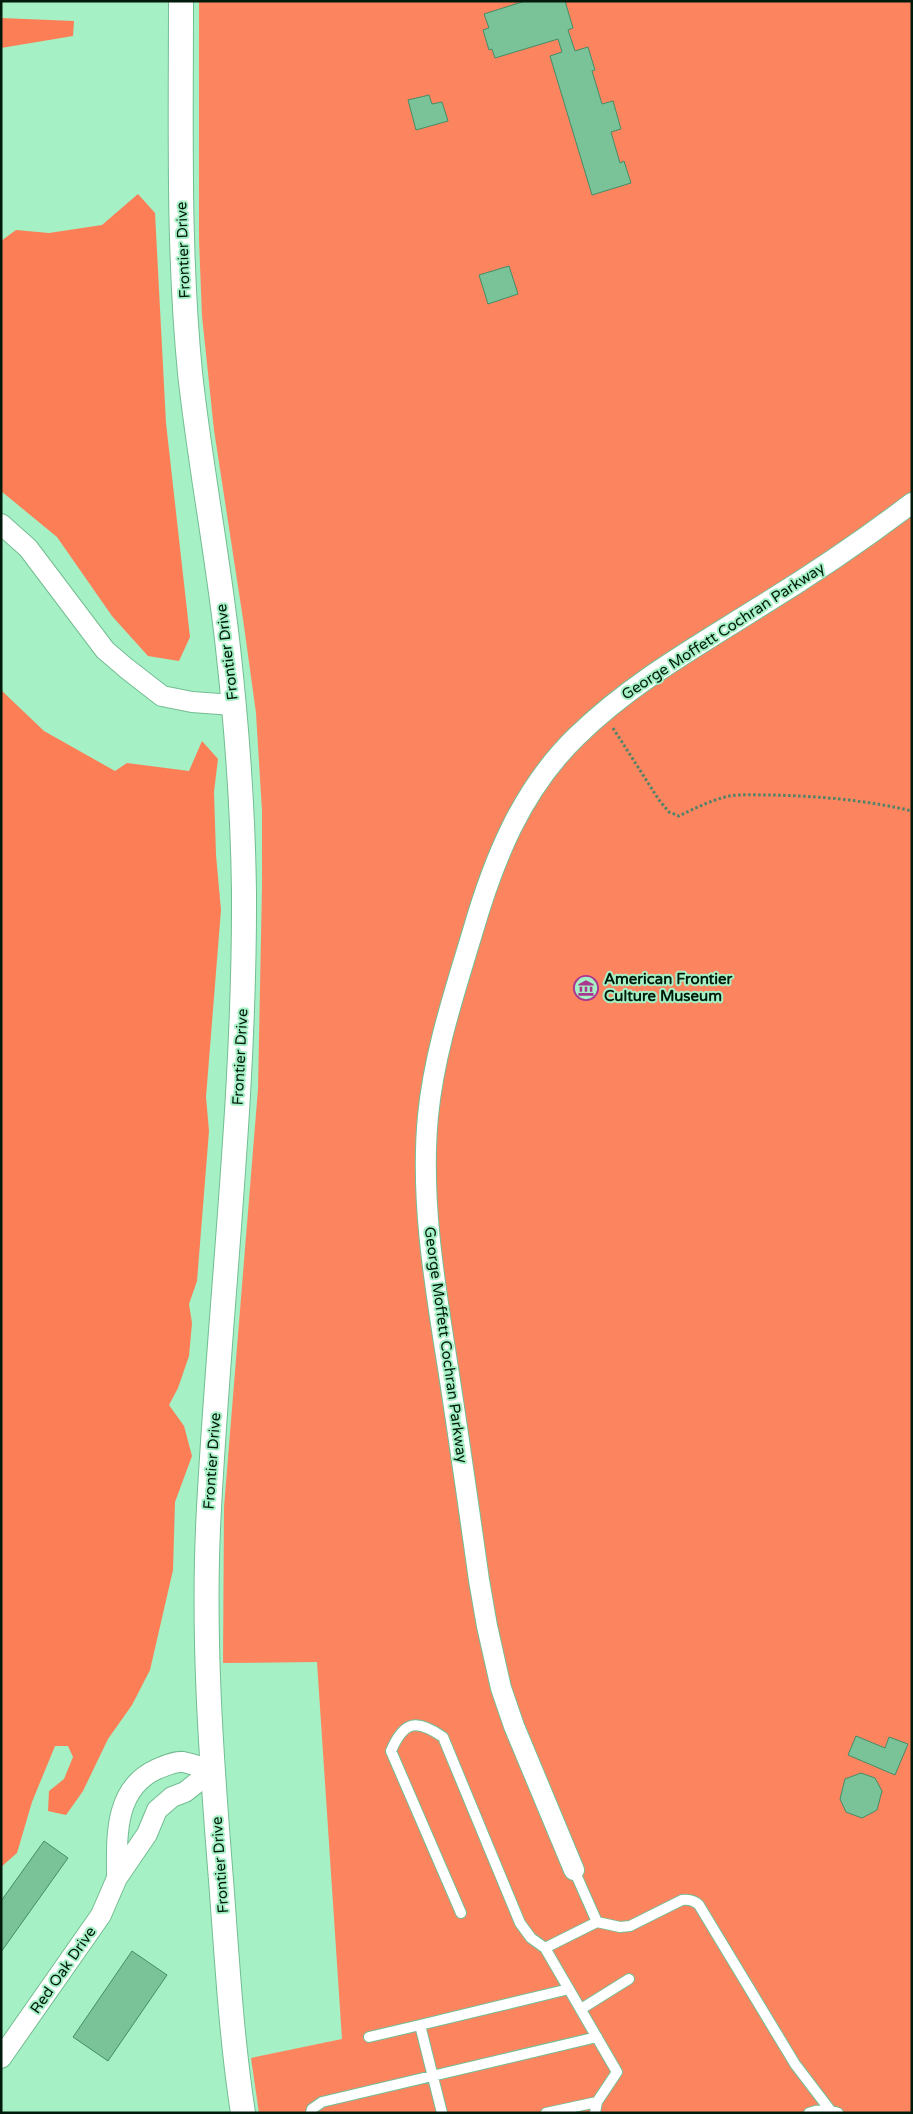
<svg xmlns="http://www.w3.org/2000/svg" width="913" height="2114" font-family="'Varela Round',sans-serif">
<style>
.green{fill:#fc8560}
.forest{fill:#fc7e57}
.building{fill:#7ac399;stroke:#448d66}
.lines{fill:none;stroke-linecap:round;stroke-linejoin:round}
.service-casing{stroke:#74bd93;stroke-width:12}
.minor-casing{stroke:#74bd93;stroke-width:22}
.tertiary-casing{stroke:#74bd93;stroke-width:26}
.path{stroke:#518367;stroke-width:3;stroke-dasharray:2.5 2.5;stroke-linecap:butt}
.service{stroke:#fff;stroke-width:10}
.minor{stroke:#fff;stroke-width:20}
.tertiary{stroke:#fff;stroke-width:24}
.labels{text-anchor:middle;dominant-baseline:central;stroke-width:4;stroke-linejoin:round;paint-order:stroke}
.street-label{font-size:15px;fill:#001a0c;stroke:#a5f0c4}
.poi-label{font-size:15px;font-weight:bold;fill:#001a0c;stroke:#a5f0c4;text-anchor:start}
</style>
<rect width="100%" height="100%" fill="#a5f0c4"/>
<path class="green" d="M199,1H912V2113H259L251,2058L342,2039L317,1662L223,1663L224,1507L258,1089L262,887V811L256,713L243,619L214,430L202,316L199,240Z"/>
<path class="forest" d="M1,18L74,21L73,36L1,48Z
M138,194L155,213L166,423L190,637L179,661L148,656L112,616L57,537L1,491V241L16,230L49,233L102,225Z
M1,690L44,731L115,771L127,763L189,771L202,741L218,759L214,792L216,855L221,910L206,1097L209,1131L197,1281L189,1304L192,1323L189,1356L178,1388L169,1405L184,1426L192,1456L175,1502L173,1570L150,1670L132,1705L108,1739L83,1791L66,1815L48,1811L49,1791L64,1779L73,1757L68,1746H55L32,1802L17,1853L1,1867Z"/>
<path class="building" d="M525,1H565L573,28L568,30L575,51L588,47L595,70L592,71L602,104L613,101L621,129L611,132L620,163L624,161L631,183L592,195L550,56L562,52L558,39L495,58L492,49L489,50L483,30L489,28L484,14Z
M429,95L432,104L442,102L448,121L416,130L408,100Z
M509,266L518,294L488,304L479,275Z
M856,1736L885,1748L889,1737L908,1744L895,1775L848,1755Z
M861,1773L875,1778L882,1791L877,1810L862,1818L846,1812L840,1799L845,1779Z
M44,1841L68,1858L1,1952V1901Z
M132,1951L167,1975L108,2061L73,2037Z"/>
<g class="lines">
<defs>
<path id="service" d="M574,1870L597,1922
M461,1913L391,1751C404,1720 417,1719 443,1737L520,1923L531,1938L545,1948
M581,2009L629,1979
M369,2037L420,2025
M311,2113L312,2109L322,2102L597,2037
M442,2113L420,2025L569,1989
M546,2113L597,2102
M595,2113L597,2102L617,2072L545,1948L597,1922L620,1927L630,1926L682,1900C689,1899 694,1900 699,1905L795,2064L830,2110
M809,2113C819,2109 828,2109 838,2113"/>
<path id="minor" d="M1,524L28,548L105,650L126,668L162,696L192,702L233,705
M574,1870L514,1726L501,1688L487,1626L479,1580C469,1509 459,1438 448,1368C435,1286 420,1200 428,1116C434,1054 454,994 472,934C493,861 521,790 577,736C630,684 694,648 756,609C810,576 862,541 912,503
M117,1878C117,1839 113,1789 157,1769C165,1766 174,1761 183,1762C193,1764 203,1768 213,1770
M1,2058L101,1915L117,1878L147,1834L157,1810L172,1797L185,1792L213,1770"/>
<path id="tertiary" d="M181,1C181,125 178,250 190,373C200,465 218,556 228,648C237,729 243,810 244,892C245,1098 220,1302 209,1508C202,1632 211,1756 221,1880C227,1957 231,2036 243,2113"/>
</defs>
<use href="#service" class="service-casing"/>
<use href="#minor" class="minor-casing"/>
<use href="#tertiary" class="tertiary-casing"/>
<path class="path" d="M613,728L659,800L669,812L679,816C695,808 712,800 729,796C742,794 757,795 771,795C818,796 866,800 912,811"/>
<use href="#service" class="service"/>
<use href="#minor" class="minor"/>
<use href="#tertiary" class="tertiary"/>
</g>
<defs>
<symbol id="museum-ring" viewBox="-11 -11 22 22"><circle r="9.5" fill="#a5f0c4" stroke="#aa3690" stroke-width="1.5"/><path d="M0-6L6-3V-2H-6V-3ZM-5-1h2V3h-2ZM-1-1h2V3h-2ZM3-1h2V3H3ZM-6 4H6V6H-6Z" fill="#aa3690"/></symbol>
</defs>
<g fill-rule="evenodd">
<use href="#museum-ring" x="572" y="974" width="28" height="28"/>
</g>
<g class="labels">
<g class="street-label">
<text transform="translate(183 250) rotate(-92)">Frontier Drive</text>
<text transform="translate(723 631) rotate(-33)">George Moffett Cochran Parkway</text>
<text transform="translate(227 652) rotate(-97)">Frontier Drive</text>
<text transform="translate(240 1057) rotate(-87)">Frontier Drive</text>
<text transform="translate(446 1345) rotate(82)">George Moffett Cochran Parkway</text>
<text transform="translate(212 1461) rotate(-86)">Frontier Drive</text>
<text transform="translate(220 1865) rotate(-94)">Frontier Drive</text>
<text transform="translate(63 1970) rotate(-55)">Red Oak Drive</text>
</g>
<g class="poi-label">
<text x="604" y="979">American Frontier<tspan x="604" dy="17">Culture Museum</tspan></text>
</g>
</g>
<rect width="913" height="2114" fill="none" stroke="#001a0c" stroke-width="5"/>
</svg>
